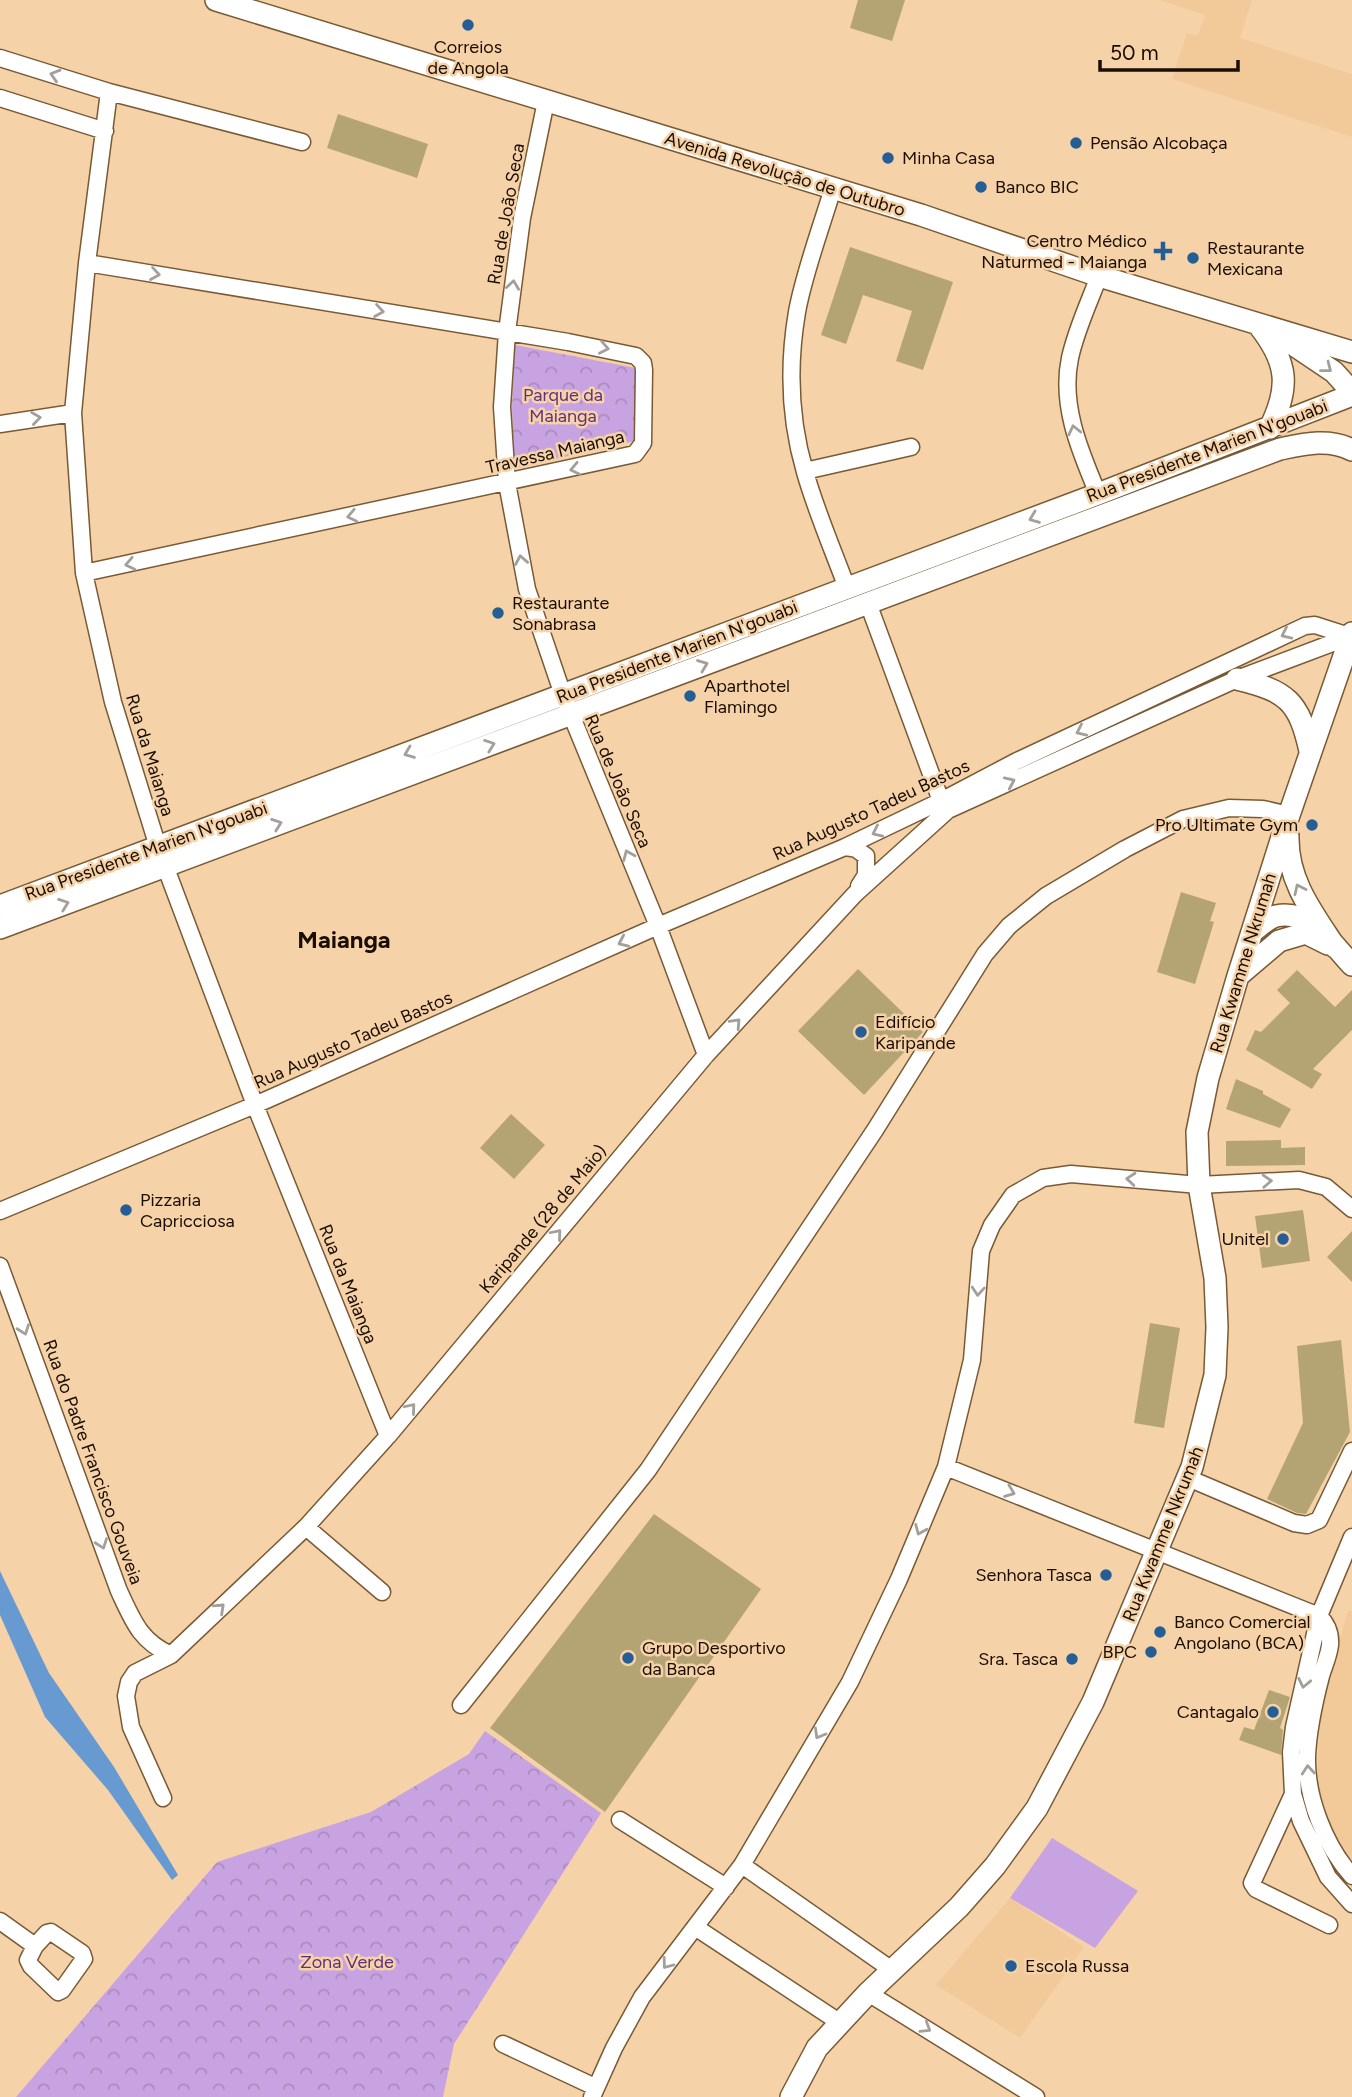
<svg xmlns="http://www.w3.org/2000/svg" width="1352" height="2097" font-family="Figtree,sans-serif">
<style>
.built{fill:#f2c999}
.forest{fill:url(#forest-crowns)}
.garden{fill:#c8a3e1}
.water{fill:#679ad1}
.building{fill:#b4a474}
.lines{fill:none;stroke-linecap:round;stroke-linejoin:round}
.street-casing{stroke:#795a34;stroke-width:19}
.secondary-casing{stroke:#795a34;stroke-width:24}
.street{stroke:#fff;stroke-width:16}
.secondary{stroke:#fff;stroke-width:21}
.oneway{stroke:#a39f9a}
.poi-dot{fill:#255e95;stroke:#f6d2a9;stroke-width:2.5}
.labels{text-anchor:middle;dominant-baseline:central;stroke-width:5;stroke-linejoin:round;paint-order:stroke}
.poi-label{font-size:18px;fill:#1a0e02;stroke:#f6d2a9;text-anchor:start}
.street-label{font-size:18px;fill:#1a0e02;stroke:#f6d2a9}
.park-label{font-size:18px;fill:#60307c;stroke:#f6d2a9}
.district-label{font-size:24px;font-weight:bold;fill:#1a0e02;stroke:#f6d2a9}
</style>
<defs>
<pattern id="forest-crowns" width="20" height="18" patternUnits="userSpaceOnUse" patternTransform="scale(1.75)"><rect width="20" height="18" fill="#c8a3e1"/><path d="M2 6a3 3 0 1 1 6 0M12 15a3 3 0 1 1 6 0" fill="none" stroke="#ab8bbf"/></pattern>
</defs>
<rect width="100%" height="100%" fill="#f6d2a9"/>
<path class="built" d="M1160,0H1252L1240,38L1352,74V137L1172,79L1187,33L1198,36L1205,15Z
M1348,1611H1352V1861L1329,1826L1317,1778L1321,1708Z
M1010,1898L1084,1947L1020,2038L936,1985Z"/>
<path class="forest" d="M515,345L636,368L635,441L514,468L512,407Z
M485,1731L601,1813L454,2044L443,2097H16L217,1862L371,1812L469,1754Z"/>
<path class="garden" d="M1052,1838L1138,1891L1095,1948L1010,1898Z"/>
<path class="water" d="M0,1571L49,1673L114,1767L178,1875L172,1880L108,1790L45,1717L0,1615Z"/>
<path class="building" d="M858,0H905L892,41L850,28Z
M338,114L428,144L417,178L327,148Z
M850,247L953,282L923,370L896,361L912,311L863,295L846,344L821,335Z
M1181,892L1216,903L1210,921L1214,922L1195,984L1157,972Z
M858,969L923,1032L864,1095L798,1031Z
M1297,970L1335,1007L1352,990V1030L1313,1069L1322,1074L1312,1089L1246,1050L1255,1030L1261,1032L1290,1003L1277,990Z
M1236,1079L1263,1091V1094L1291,1109L1280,1128L1226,1109Z
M511,1114L545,1145L514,1179L480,1148Z
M1281,1140V1148L1305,1147V1165L1226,1166V1141Z
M1303,1210L1310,1261L1262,1268L1255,1216Z
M1352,1231V1282L1327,1257Z
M1150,1323L1180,1328L1164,1428L1134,1423Z
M1341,1340L1350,1432L1306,1514L1297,1513L1267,1499L1303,1423L1297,1346Z
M654,1514L761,1589L605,1812L490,1728Z
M1269,1690L1290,1697L1280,1728L1283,1730L1281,1755L1239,1740L1244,1727L1254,1730Z"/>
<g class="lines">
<defs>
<path id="street" d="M0,58L109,92L302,142
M109,92L87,263L73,413L84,573L113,702L158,847L255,1105L388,1436
M0,98L105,131
M546,101L522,218L507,332L502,407L507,483L527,589L563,695L658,926L706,1055
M833,188C821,228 804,273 797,312C788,365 790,421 805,472C816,511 833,550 847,588
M0,424L73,413
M805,471L911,447
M1098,494C1080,451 1060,405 1070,358C1076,330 1089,303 1099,276
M84,573L635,454L643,443L644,370L643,363L636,356L568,342L87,263
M868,603L941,801
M845,847L856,849L866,856V875L859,886
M0,1211L255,1105L658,926L845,847L941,801L1017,761L1305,626L1315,625L1352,637
M0,1266L119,1591C133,1621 140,1641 171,1655
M946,1467L1319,1616C1327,1624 1331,1633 1330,1645C1329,1655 1324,1666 1321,1676C1314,1703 1308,1729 1307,1757C1306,1797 1325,1846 1352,1876
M1188,1478L1294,1523L1307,1525L1319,1520L1352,1451
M306,1527L382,1592
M1352,1537L1319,1616L1294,1727L1291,1752L1293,1794L1301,1821L1328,1877L1352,1904
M461,1705L648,1470L875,1130L985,954L1009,926L1046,896L1125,849L1183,819L1229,808L1263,809L1289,815
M1293,1794L1252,1883L1256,1889L1329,1925
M163,1798L131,1727L126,1696L129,1682L135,1673L171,1655L306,1527L388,1436L706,1055L855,894L948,810L1237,679L1351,636
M620,1820L726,1887
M742,1865L892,1970
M0,1921L35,1946
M695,1927L839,2022
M51,1932L82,1953L84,1959L62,1990L58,1992L31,1966L28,1960L35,1946L47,1933Z
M868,1993L1036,2097
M503,2044L595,2087
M592,2097L614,2048L642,1997L742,1865L794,1777L850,1682L899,1579L946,1467L972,1360L981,1251L992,1225L1013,1195L1043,1178L1071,1174L1199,1185L1299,1180L1326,1187L1352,1209"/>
<path id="secondary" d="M216,0L921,215L1099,276L1352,352
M1260,327C1288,363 1290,387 1270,428
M1285,339L1334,372L1352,392
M1237,679C1287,691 1299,701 1310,751
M1288,836C1287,880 1312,912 1335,947
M0,906L1098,494L1352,395
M0,928L1280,449C1304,444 1329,438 1352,450
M1253,931C1260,926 1268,918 1276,916C1311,909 1331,943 1352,965
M1239,975L1279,941L1306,933L1328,944
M791,2097L817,2048L868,1993L959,1907L995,1866L1037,1808L1093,1702L1192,1467L1215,1375L1217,1327L1215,1278L1199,1185L1197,1132L1208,1078L1238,976L1289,815L1352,633"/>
</defs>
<use href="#street" class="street-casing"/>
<use href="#secondary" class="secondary-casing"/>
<use href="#street" class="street"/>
<use href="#secondary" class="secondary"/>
</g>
<defs><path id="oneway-chevron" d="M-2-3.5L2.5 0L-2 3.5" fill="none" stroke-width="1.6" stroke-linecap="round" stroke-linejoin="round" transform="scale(1.75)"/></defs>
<g class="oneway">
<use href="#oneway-chevron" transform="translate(55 75) rotate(-163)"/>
<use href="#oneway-chevron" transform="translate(155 274) rotate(9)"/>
<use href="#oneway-chevron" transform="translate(513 285) rotate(-82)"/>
<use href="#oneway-chevron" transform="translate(379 311) rotate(9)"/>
<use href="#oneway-chevron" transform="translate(604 348) rotate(11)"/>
<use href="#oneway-chevron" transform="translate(1327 368) rotate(38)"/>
<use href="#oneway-chevron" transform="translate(36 418) rotate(-8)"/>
<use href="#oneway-chevron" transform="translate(1074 430) rotate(-103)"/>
<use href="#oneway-chevron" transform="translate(575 469) rotate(168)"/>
<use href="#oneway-chevron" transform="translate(352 516) rotate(168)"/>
<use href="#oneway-chevron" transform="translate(1034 518) rotate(159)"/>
<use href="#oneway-chevron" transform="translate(521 560) rotate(-100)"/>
<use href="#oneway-chevron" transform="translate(130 564) rotate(168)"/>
<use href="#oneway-chevron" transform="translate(1286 634) rotate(155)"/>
<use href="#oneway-chevron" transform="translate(703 665) rotate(-21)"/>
<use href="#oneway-chevron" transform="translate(1081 731) rotate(155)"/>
<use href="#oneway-chevron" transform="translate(490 745) rotate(-20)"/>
<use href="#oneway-chevron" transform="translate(409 753) rotate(159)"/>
<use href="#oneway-chevron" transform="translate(1010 782) rotate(-24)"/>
<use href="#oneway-chevron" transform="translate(277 824) rotate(-20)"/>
<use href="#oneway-chevron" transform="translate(877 832) rotate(155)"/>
<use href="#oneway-chevron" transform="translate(628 855) rotate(-113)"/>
<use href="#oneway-chevron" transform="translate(1299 889) rotate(-115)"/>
<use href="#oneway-chevron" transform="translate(64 904) rotate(-20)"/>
<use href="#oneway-chevron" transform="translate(623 942) rotate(156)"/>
<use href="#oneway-chevron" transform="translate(736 1023) rotate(-47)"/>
<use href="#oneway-chevron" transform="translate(1131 1179) rotate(-175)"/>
<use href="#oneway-chevron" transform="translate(1267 1181) rotate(-3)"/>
<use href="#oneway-chevron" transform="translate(557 1234) rotate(-50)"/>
<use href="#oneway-chevron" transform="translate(978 1291) rotate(94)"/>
<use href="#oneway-chevron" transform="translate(24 1330) rotate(70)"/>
<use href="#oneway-chevron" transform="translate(411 1408) rotate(-50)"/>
<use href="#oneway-chevron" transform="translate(1010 1492) rotate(21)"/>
<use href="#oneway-chevron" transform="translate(920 1530) rotate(113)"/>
<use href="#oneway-chevron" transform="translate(102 1544) rotate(70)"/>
<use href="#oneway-chevron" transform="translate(220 1608) rotate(-43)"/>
<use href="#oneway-chevron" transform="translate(1304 1683) rotate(102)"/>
<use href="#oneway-chevron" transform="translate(819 1734) rotate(120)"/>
<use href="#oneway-chevron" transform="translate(1308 1770) rotate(-95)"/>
<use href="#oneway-chevron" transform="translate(667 1964) rotate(127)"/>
<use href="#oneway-chevron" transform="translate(926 2028) rotate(32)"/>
</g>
<g class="poi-dot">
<circle cx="468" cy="25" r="7"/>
<circle cx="1076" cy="143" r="7"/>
<circle cx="888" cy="158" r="7"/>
<circle cx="981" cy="187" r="7"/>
<path d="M1159.5 240.5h7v7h7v7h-7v7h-7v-7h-7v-7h7z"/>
<circle cx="1193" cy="258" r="7"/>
<circle cx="498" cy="613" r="7"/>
<circle cx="690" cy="696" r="7"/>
<circle cx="1312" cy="825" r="7"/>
<circle cx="861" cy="1032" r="7"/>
<circle cx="126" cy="1210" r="7"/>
<circle cx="1283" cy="1239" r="7"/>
<circle cx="1106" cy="1575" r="7"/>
<circle cx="1160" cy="1632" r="7"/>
<circle cx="1151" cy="1652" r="7"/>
<circle cx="628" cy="1658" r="7"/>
<circle cx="1072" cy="1659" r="7"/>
<circle cx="1273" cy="1712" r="7"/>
<circle cx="1011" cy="1966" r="7"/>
</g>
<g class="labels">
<g class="poi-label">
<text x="468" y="47" text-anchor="middle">Correios<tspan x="468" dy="21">de Angola</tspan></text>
<text x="1090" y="143">Pensão Alcobaça</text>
<text x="902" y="158">Minha Casa</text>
<text x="995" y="187">Banco BIC</text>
<text x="1147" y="241" text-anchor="end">Centro Médico<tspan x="1147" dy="21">Naturmed - Maianga</tspan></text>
<text x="1207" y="248">Restaurante<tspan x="1207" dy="21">Mexicana</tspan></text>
<text x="512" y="603">Restaurante<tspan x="512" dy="21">Sonabrasa</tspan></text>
<text x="704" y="686">Aparthotel<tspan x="704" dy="21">Flamingo</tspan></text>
<text x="1298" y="825" text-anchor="end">Pro Ultimate Gym</text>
<text x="875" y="1022">Edifício<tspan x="875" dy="21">Karipande</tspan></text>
<text x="140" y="1200">Pizzaria<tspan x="140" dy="21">Capricciosa</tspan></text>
<text x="1269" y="1239" text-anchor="end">Unitel</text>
<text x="1092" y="1575" text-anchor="end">Senhora Tasca</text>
<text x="1174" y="1622">Banco Comercial<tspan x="1174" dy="21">Angolano (BCA)</tspan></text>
<text x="642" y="1648">Grupo Desportivo<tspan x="642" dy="21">da Banca</tspan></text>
<text x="1137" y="1652" text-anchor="end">BPC</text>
<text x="1058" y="1659" text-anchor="end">Sra. Tasca</text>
<text x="1259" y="1712" text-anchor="end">Cantagalo</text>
<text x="1025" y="1966">Escola Russa</text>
</g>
<g class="street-label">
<text transform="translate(785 174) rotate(17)">Avenida Revolução de Outubro</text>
<text transform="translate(506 214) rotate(-80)">Rua de João Seca</text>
<text transform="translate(1207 451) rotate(-21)">Rua Presidente Marien N'gouabi</text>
<text transform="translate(555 452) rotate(-13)">Travessa Maianga</text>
<text transform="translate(677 652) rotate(-21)">Rua Presidente Marien N'gouabi</text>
<text transform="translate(150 755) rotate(73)">Rua da Maianga</text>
<text transform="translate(618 781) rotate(67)">Rua de João Seca</text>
<text transform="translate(871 810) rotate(-25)">Rua Augusto Tadeu Bastos</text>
<text transform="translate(146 851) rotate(-20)">Rua Presidente Marien N'gouabi</text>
<text transform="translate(1243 963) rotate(-73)">Rua Kwamme Nkrumah</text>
<text transform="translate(353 1040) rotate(-24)">Rua Augusto Tadeu Bastos</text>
<text transform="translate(543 1219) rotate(-50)">Karipande (28 de Maio)</text>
<text transform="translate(348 1284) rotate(68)">Rua da Maianga</text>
<text transform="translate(93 1462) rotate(70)">Rua do Padre Francisco Gouveia</text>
<text transform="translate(1163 1534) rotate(-68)">Rua Kwamme Nkrumah</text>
</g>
<g class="park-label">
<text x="563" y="395">Parque da<tspan x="563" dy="21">Maianga</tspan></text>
<text x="347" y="1962">Zona Verde</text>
</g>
<g class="district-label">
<text x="344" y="939">Maianga</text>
</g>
</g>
<path d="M1100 60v10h138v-10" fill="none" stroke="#1a0e02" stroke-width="3.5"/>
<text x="1110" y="60" font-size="21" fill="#1a0e02" stroke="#f6d2a9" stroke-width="5" paint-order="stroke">50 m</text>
</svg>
